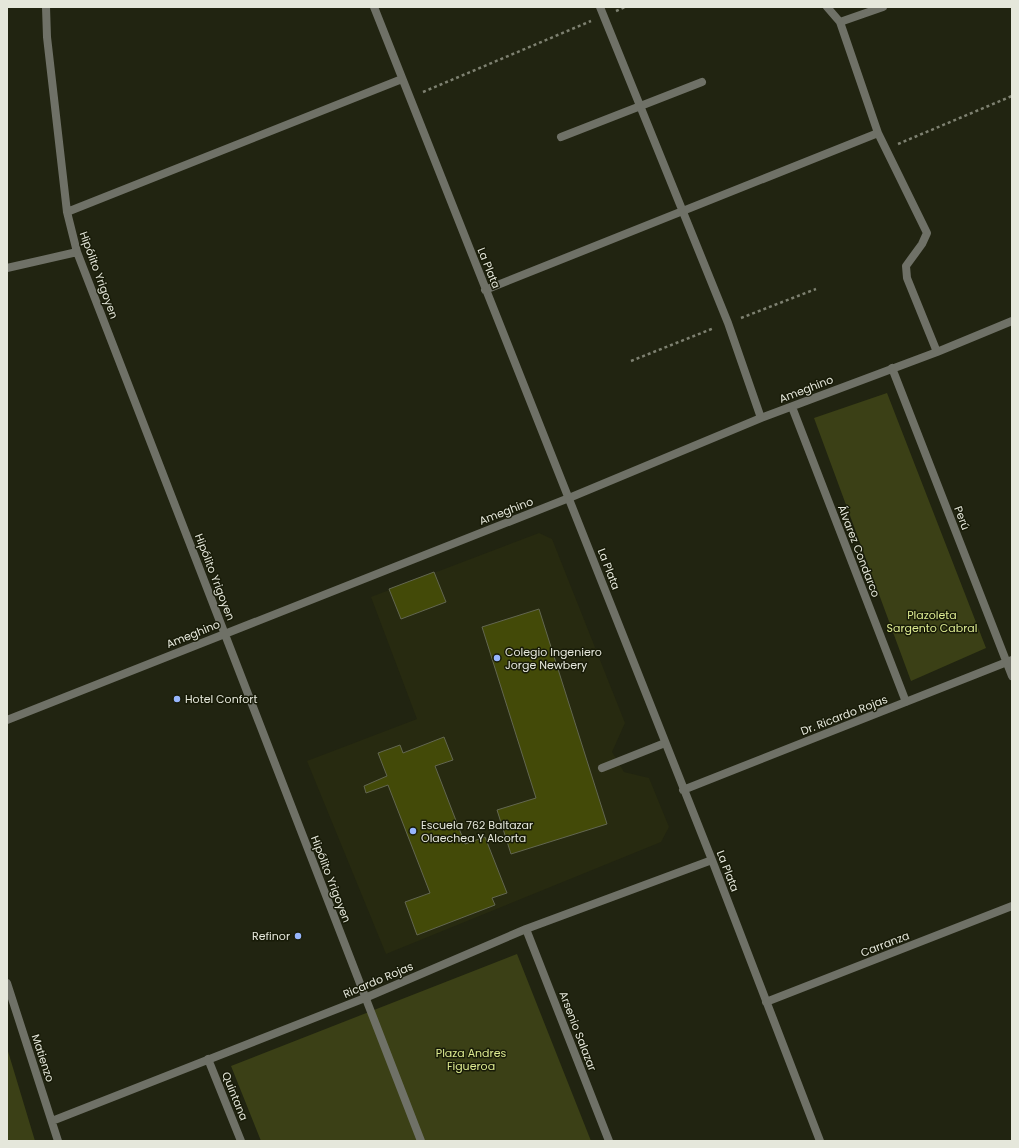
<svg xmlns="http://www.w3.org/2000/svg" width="1019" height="1148" font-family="Poppins,sans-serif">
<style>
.built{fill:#272a10}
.green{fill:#3b4016}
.building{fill:#434a08;stroke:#636751}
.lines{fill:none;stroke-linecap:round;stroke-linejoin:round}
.path{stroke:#7e8171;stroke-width:2.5;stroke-dasharray:3 3;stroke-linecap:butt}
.lane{stroke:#6f7167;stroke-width:8}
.street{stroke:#6f7167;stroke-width:8}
.poi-dot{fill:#97b6fd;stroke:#181b08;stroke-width:1.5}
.labels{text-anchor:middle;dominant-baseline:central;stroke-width:3;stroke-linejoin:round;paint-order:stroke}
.street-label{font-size:11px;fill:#e5e7db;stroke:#181b08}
.park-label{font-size:11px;fill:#dcea90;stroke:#181b08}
.poi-label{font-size:11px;fill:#e5e7db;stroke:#181b08;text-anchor:start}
</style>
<rect width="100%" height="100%" fill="#212411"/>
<path class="built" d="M539,533L552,539L625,723L612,752L624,772L649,778L669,827L661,842L386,954L307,761L417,719L371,597Z"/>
<path class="green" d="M887,393L986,648L911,681L814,418Z
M517,954L591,1141H261L231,1066Z
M7,1048L35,1141H7Z"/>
<path class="building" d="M434,572L446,602L401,619L389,589Z
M539,609L607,824L511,854L497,810L536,798L482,627Z
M444,737L453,760L435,766L465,844L485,837L507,893L492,898L495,905L417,935L405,902L430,893L388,785L366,793L364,786L387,776L378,753L400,745L403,753Z"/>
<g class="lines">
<path class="path" d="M616,11L625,7
M423,92L591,21
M898,144L1012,96
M741,318L816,289
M631,361L714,328"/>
<path class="lane" d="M602,768L665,743"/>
<path class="street" d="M46,7L47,37L67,212L77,252L421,1141
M374,7L712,860L820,1141
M600,7L728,323L761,418
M827,7L840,22L883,7
M840,22L878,133
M561,137L702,82
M67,212L402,79
M7,268L77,252
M485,290L878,133L927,233L922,244L906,266L907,278L937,352
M892,368L1012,676
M792,407L906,702
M7,720L569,498L761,418L937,352L1012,321
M683,790L1012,660
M526,929L609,1141
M7,983L58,1141
M766,1002L1012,906
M208,1059L241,1141
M52,1121L365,998L526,929L712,860"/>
</g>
<g class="poi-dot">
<circle cx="497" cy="658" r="4"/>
<circle cx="177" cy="699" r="4"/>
<circle cx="413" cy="831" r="4"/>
<circle cx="298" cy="936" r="4"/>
</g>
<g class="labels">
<g class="street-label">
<text transform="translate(489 268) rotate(68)">La Plata</text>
<text transform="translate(99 275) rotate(70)">Hipólito Yrigoyen</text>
<text transform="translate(806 389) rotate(-21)">Ameghino</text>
<text transform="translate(506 511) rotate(-21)">Ameghino</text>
<text transform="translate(962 518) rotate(69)">Perú</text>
<text transform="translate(859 551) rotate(69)">Álvarez Condarco</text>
<text transform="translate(609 569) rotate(69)">La Plata</text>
<text transform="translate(215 577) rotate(69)">Hipólito Yrigoyen</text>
<text transform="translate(193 634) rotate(-22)">Ameghino</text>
<text transform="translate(844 715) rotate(-21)">Dr. Ricardo Rojas</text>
<text transform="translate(728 871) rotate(69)">La Plata</text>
<text transform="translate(331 879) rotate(69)">Hipólito Yrigoyen</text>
<text transform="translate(885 944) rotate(-21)">Carranza</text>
<text transform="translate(378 980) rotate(-23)">Ricardo Rojas</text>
<text transform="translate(578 1031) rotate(69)">Arsenio Salazar</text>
<text transform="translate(43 1058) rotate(72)">Matienzo</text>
<text transform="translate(235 1096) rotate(68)">Quintana</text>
</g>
<g class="park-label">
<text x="932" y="615">Plazoleta<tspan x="932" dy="13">Sargento Cabral</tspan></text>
<text x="471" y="1053">Plaza Andres<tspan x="471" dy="13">Figueroa</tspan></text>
</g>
<g class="poi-label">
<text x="505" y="652">Colegio Ingeniero<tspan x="505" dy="13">Jorge Newbery</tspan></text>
<text x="185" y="699">Hotel Confort</text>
<text x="421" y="825">Escuela 762 Baltazar<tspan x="421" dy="13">Olaechea Y Alcorta</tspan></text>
<text x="290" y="936" text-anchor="end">Refinor</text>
</g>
</g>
<rect width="1019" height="1148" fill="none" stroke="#e5e7db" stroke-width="16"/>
</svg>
